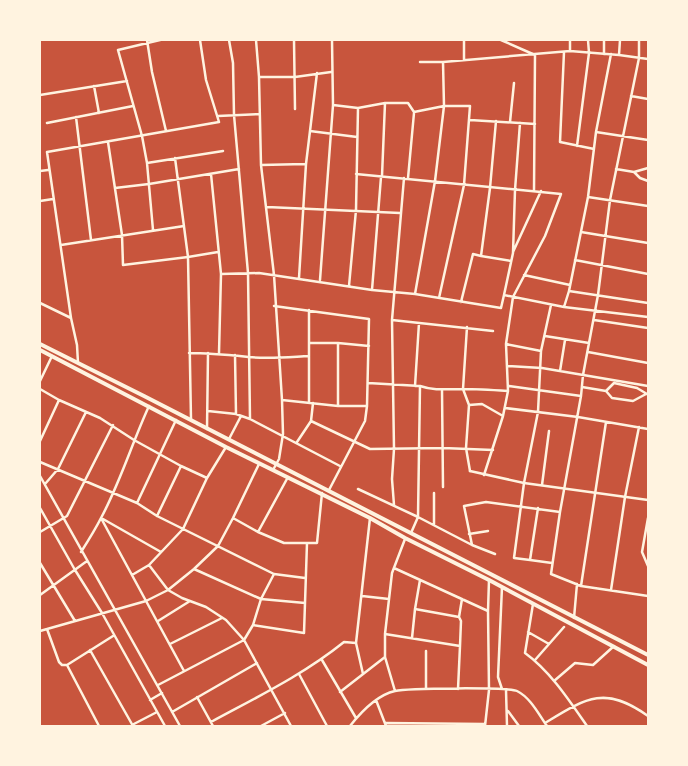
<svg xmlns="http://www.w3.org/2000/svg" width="688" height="766" font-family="Georgia,serif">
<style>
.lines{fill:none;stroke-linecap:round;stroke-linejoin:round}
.minor{stroke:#fff3e0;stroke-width:2.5}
.tertiary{stroke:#fff3e0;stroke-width:2.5}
.primary{stroke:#fff3e0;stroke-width:4}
</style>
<rect width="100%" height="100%" fill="#c8553d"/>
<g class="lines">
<path class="minor" d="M147,40L152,72L166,131
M229,40L233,63L234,115L248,273L250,419
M256,40L259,77L261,165L274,275L282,400L283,434L279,459L273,470
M294,40L295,109
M464,40V60
M501,40L535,55L534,191
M639,40V58L610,200L598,295L583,375L581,396L560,512L551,574L581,586L648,596
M570,51V40
M564,52L560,142L594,149
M604,54V40
M619,55L620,40
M420,62H443L570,51L619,55L648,59
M259,77H295L331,72
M94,86L99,113
M40,95L127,81
M631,96L648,99
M333,105L358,108L385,103H408L414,112L444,106H470L464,185L439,298
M218,116L260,114
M76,117L91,240
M470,120L535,124
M510,122L514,83
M47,123L133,106
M310,131L357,137
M596,132L648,140
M108,142L122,235L123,265L188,257L191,419
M577,146L589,53L588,40
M175,158L188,257L218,252
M147,163L223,151
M261,165L305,164
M616,169L634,172L648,168
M40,171L48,170
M634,172L640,178L648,181
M211,174L221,274L219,353
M356,174L561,194L545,236L513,297L506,344L508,391L503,416L484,475
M382,176L385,103
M408,178L414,113
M115,188L149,184L239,169
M588,197L648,206
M40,201L53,199
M267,207L400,213
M153,230L147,163L142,136L118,50L160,40
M581,232L648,243
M61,245L184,226
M513,252L541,191
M481,256L511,261
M575,260L648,274
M221,274L259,273L372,290L415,294L501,308L504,295L564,307L648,317
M524,275L570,285
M299,278L306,164L317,73
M320,280L333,105L332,40
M349,286L356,210L358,108
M372,290L381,177
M569,291L648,303
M415,294L435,181L444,106L443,62
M504,295L513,253L515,190L520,123
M461,302L473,254L481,256L490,188L496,121
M40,303L71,318
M274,306L369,319L367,406H338L282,400
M564,307L569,291L588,197L596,132L611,54
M309,310V403
M392,320L493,331
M594,320L648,328
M467,327L463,389L469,405L466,448L470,471
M545,336L589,343
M309,343H338L369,346
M506,344L541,351
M588,352L648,363
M189,353C210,353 229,355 249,357C269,359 289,357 309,356
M235,355L236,414
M78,363L77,345L71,318L47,152L219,122L206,80L200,40
M507,366L542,368L648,386
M560,371L565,340
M40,381L52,356
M368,383L420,386C434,391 448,389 464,389C478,389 493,390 508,391
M415,386L419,323
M509,386L581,396
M582,387L606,391L612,398L633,401L646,394
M40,389L59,400L100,418L134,440L181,466L207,478
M442,390L443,487
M606,391L614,383L637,388L647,394
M469,405L482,404L503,416
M338,406V343
M505,408L578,417L648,429
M208,411L236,414L250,419L340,466
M311,421L370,449L443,448L493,450
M207,429L208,353
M229,439L241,416
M40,441L59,400
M297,442L311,421L313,403
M40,462L137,503L157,516L274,574L305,578
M40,476L180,726
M45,484L58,469L86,412
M542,485L549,431
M358,489L418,517L472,545L495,554
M329,490L365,421L367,406
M137,503L176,420
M394,505L392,479L394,449L392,320L404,178
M40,508L75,570L102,613L165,726
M538,508L530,560L552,563
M157,516L181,466
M101,518L184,671
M233,518L258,532L284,543H317L322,493
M648,518L642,552L648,566
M103,519L161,552
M434,525V493
M40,532L67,516L113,425
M258,532L288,477
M411,533L418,517L420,386
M469,534L488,531
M472,545L464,506L486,502L560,512
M81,552C88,541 95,530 101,518C120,483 132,443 149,406
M530,560L514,558L524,483L538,412L541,351L551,305
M40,563L75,621
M149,565L168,590L182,598L206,607L226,620L244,640L291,726
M394,568L488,611
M194,569L261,599L305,603L307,543
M132,575L149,565L183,529L207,478L226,447
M581,586L606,422
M611,590L625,497L639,427
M40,595L87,561
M362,596L389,599
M533,604L525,653C550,671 569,700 587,726
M415,609L420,580
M459,617L462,599
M574,618L577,584
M158,621L190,601
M253,625L261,599L274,574
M47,629L59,662L62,665H66
M40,631L146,601L168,590L194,569L218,546L233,518L259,464
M528,632L549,644
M385,634L460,646L458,689
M412,638L415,609L459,617L461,621L460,646
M170,644L222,618
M90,650L133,726
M322,660L356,718
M535,660L564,627
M299,674L327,726
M363,674L356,643L370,518
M554,681L575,663L593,665L614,646
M158,685L244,640L253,625L304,633L305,603
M426,689V651
M502,689L498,677L502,587
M506,690L507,726
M395,691L385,657V634L392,573L405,539
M340,692L385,657
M197,697L213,726
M150,700L162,693
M376,700L386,726
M508,711L519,726
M172,712L257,663
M211,722C257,697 303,675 344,642L356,643
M386,723L484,724
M545,723C586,698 605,685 648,716
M99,726L67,665L113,636
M130,726L157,712
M261,726L285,713
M350,726C361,712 377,695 395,691C407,688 509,687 517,691C531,698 539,715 547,726
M485,726L489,690L488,611L489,580"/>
<path class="tertiary" d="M470,471L524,483L648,500"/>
<path class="primary" d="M40,344L144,396L648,655
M40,350L226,447L370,518L405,538L489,580L648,665"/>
</g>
<rect width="688" height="766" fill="none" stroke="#fff3e0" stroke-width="82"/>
</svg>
